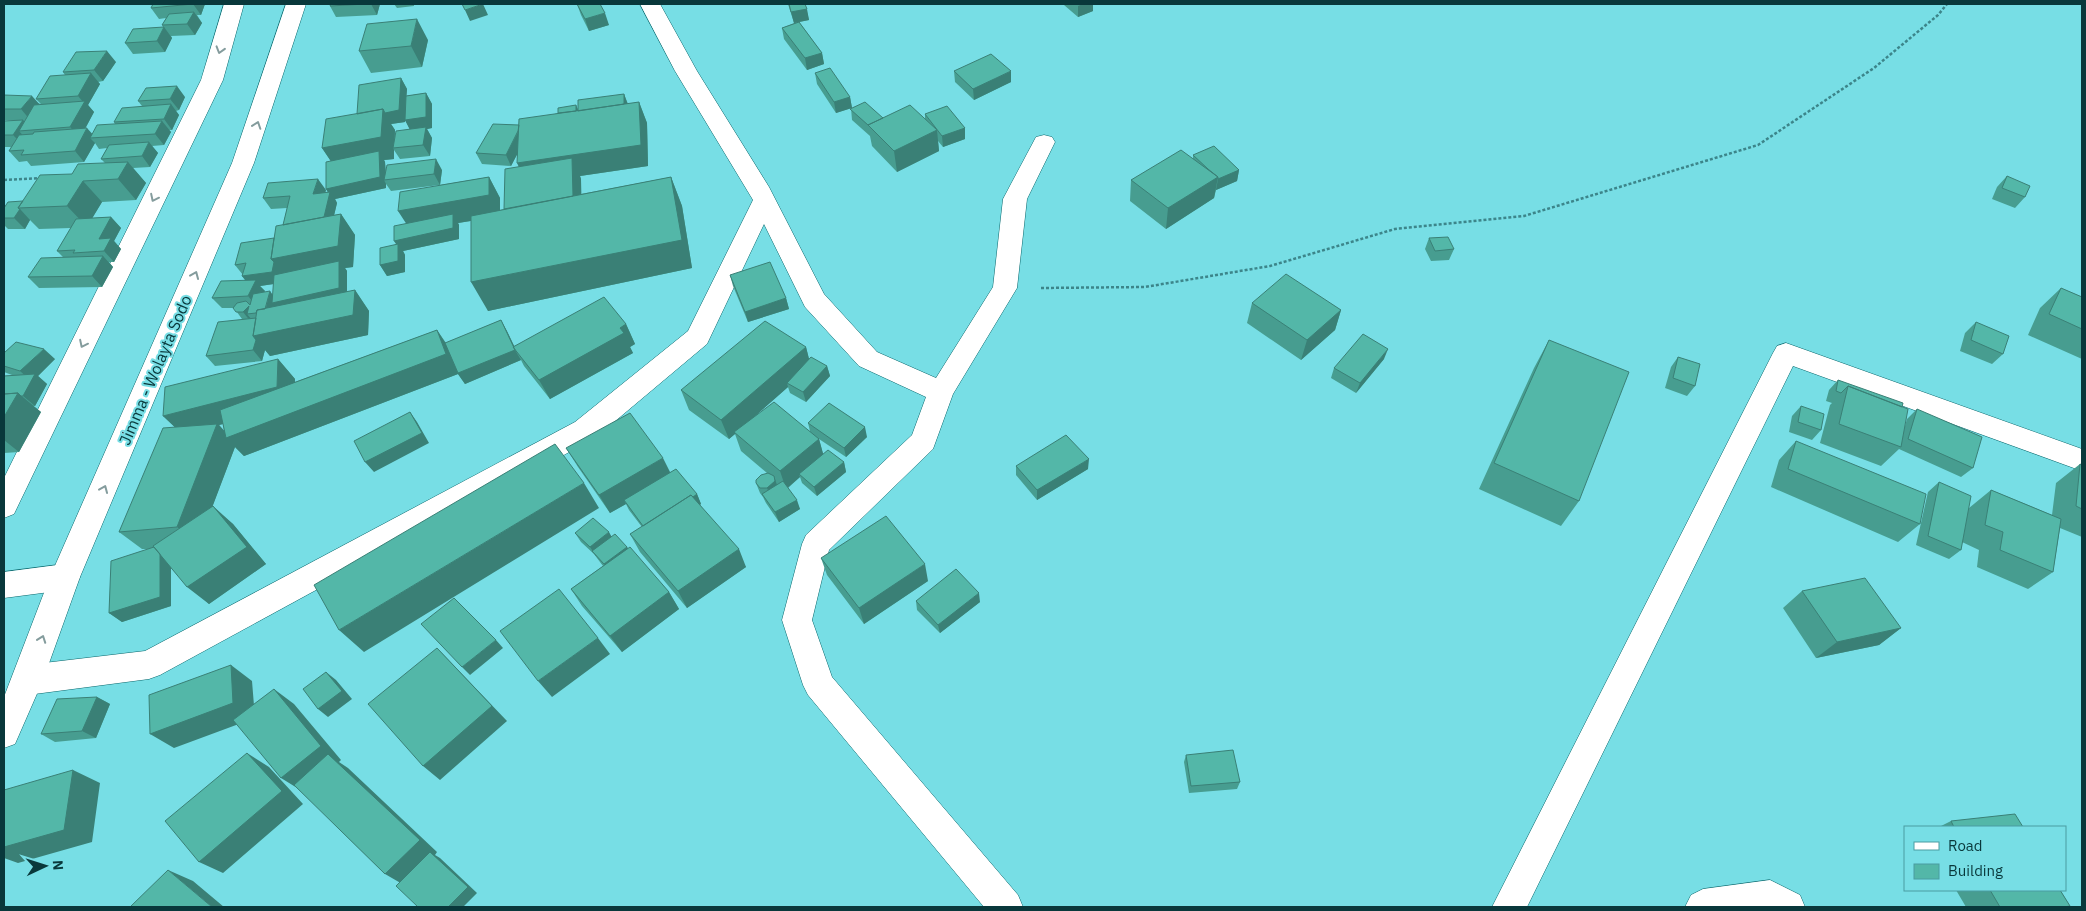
<svg xmlns="http://www.w3.org/2000/svg" width="2086" height="911" font-family="'IBM Plex Sans',sans-serif">
<style>
.lines{fill:none;stroke-linecap:round;stroke-linejoin:round}
.minor-casing{stroke:#08666b;stroke-width:1}
.trunk-casing{stroke:#08666b;stroke-width:1}
.path{stroke:#3c858a;stroke-width:2.5;stroke-dasharray:3 2;stroke-linecap:butt}
.minor{fill:#fff;fill-rule:evenodd}
.trunk{fill:#fff;fill-rule:evenodd}
.wall{fill:#479d90;fill-rule:evenodd}
.shaded-wall{fill:#3a8076}
.building{fill:#53b7a8;stroke:#3a8076}
.oneway{stroke:#849c9d}
.labels{text-anchor:middle;dominant-baseline:central;stroke-width:4;stroke-linejoin:round;paint-order:stroke}
.street-label{font-size:16px;fill:#09383b;stroke:#77dee5}
</style>
<rect width="100%" height="100%" fill="#77dee5"/>
<g class="lines">
<defs>
<path id="minor" d="M640,4H660L697,71L769,187L824,294L877,352L936,378L993,287L1003,199L1036,137L1044,135L1052,137L1055,142L1027,199L1017,288L953,394L933,449L829,550L812,620L832,677L1018,895L1023,907H984L808,695L803,685L782,620L802,544L806,535L912,435L926,397L859,366L805,307L764,224L707,344L595,438L160,675L149,679L27,695L16,690L11,680L16,670L27,665L145,651L575,422L688,331L753,200L675,71Z
M1786,343L2082,449V471L1793,366L1527,907H1492L1773,353L1777,346Z
M65,564L75,568L80,577L75,586L65,590L4,598V572Z
M1770,880L1800,895L1805,907H1685L1691,895L1703,889Z"/>
<path id="trunk" d="M224,4H244L223,80L14,514L4,518V478L201,80Z
M286,4H306L254,163L80,577L43,680L15,744L4,748V697L50,577L232,163Z"/>
</defs>
<use href="#minor" class="minor-casing"/>
<use href="#trunk" class="trunk-casing"/>
<path class="path" d="M4,180L41,178
M1041,288L1145,287L1270,266L1395,229L1524,216L1758,145L1874,68L1938,15L1947,4"/>
<use href="#minor" class="minor"/>
<use href="#trunk" class="trunk"/>
</g>
<path class="wall" d="M153,4H205L201,15H197L202,23L195,35L171,36L172,38L165,52L133,54L125,43L163,27L162,25L166,18L159,19L151,8Z
M331,4H380L377,15L336,17L330,6Z
M394,4H414V6L397,8Z
M577,4L609,25L589,31L581,15Z
M788,4H805L809,20L799,22L822,53L824,64L807,70L784,39L782,28L797,22L794,23Z
M1064,4H1093V11L1078,17L1064,5Z
M428,40L422,67L371,73L359,51Z
M116,62L103,81L98,82L100,84L88,105L94,112L85,129L92,134L115,124L114,122L142,106L138,101L185,97L179,110L176,111L179,115L172,130H169L171,132L164,145L152,146L158,153L150,167L133,168L146,183L136,200L102,202L92,218L111,217L121,228L114,241L121,249L114,262H109L113,267L102,287L39,288L28,277L63,257L57,251L71,228L39,229L30,220L25,229H8L4,225V208L23,201L72,174L105,163L101,159L107,148L99,149L95,143L84,162L31,166L27,161L19,162L9,151L11,147H4V121L20,120H4V95L41,104L36,99L65,75L63,72Z
M954,71L1011,82L974,100L955,82Z
M815,73L850,97L852,108L883,118L925,120V114L965,128V139L943,147L938,141L939,151L897,172L872,146L870,136L852,120L851,108L836,113L817,84Z
M401,78L407,89L406,96L426,93L432,104V128L427,129L432,138L430,156L400,159L394,150V159L384,160L385,162L386,172L442,170L440,185L489,177L500,198V210L504,209L519,166L517,154L511,166L482,164L476,153L519,125L558,113L576,105L578,109L624,94L628,104L639,102L647,123L648,166L580,176L581,179V194L671,177L682,206L692,268L488,311L471,221L458,223L459,225V239L403,251L405,255V272L387,276L380,265L396,244L406,223L439,185L391,191L386,184V188L335,199L337,203L334,215L341,214L355,235L353,267L345,268L347,271V292L355,290L369,311L368,335L270,356L265,350L262,361L215,366L206,356L242,319L234,308H222L212,298L245,280L242,276L243,275L235,265L274,238L283,225L287,208L271,209L263,198L326,190L325,193L328,192L326,189L331,161L322,148L357,114ZM405,119V120L410,129L395,140V130L391,124L405,122ZM274,284L273,295L264,292L265,291L260,286Z
M1193,155L1239,170L1237,181L1216,190L1214,198L1166,229L1130,201L1131,180L1193,159Z
M2007,176L2025,197L2015,208L1992,199L1997,187Z
M1429,238L1454,249L1449,260L1431,261L1425,249Z
M730,275L786,298L789,309L748,322L733,286Z
M2061,288L2082,297V359L2028,335L2040,308Z
M1252,303L1341,310L1335,330L1301,360L1247,323Z
M501,320L514,346L626,324L635,344L630,347L633,353L550,399L524,366L521,360L465,384L458,374L244,456L235,447L212,507L233,524L266,564L209,604L171,568V606L122,622L109,613L148,549H142L119,532L175,427L163,416L278,359L295,379V382L437,330L446,343ZM223,424L224,431L219,425Z
M1976,322L2003,354L1992,364L1960,351L1965,333Z
M1549,340L1579,501L1561,526L1479,489L1534,368Z
M806,347L809,359L827,366L830,376L806,402L790,393L788,387L757,414L810,431L808,423L867,437L846,457L819,439L823,454L844,462L846,472L817,496L802,483L800,477L788,488L800,509L779,522L766,503L763,497L760,493L756,483L767,473L741,451L735,434L729,439L689,410L681,390Z
M4,353L55,359L38,376L47,384L35,406H33L41,412L19,452L4,453V376L12,375L4,372Z
M1678,357L1695,386L1687,396L1665,388L1671,367Z
M1384,359L1356,393L1331,378L1334,368Z
M1838,380L1902,407L1905,426L1907,419L1917,409L1973,468L1961,477L1899,449L1881,466L1820,443L1830,405L1832,403L1826,401L1829,390Z
M1801,406L1821,430L1812,440L1789,432L1792,416Z
M1796,441L1920,524L1898,542L1771,487L1779,460Z
M566,448L670,472L697,494L701,504L700,505L746,567L687,608L640,552L630,534L642,527L629,510L626,504L610,513L578,467Z
M2080,464L2082,465V537L2060,528L2053,572L2028,589L1977,567L1979,550L1962,542L1961,550L1949,559L1916,545L1928,492L1939,482L1969,508L1991,490L2052,515L2056,483Z
M1016,466L1088,469L1037,500L1016,475Z
M575,533L612,537L627,547L669,592L679,609L622,652L582,606L571,589L603,566L594,554L581,542Z
M821,558L928,581L864,624L827,575Z
M1802,591L1901,628L1879,645L1816,658L1783,608Z
M916,601L980,602L940,633L917,610Z
M97,697L110,704L96,738L55,742L41,734Z
M1186,755L1240,782L1237,789L1189,793L1184,762Z
M1951,821L2023,827H1939Z
M1956,890H2060L2070,906L2068,907H1966Z"/>
<path class="shaded-wall" d="M193,4H205L201,15Z
M371,4H380L377,15Z
M483,4L488,15L470,21L465,10Z
M1083,4H1093V11L1078,17V6Z
M807,9L809,20L794,23L791,12Z
M194,12L202,23L195,35L187,24Z
M605,13L609,25L589,31L585,19Z
M417,19L428,40L422,67L411,46Z
M164,27L172,38L165,52L157,41Z
M107,51L116,62L103,81L94,70Z
M822,53L824,64L807,70L805,58Z
M1011,71V82L974,100L973,89Z
M91,73L100,84L88,105L94,112L80,138L70,127L84,103L78,96Z
M401,78L407,89L405,122L391,124L395,130L394,148H393L394,150V159L384,160L385,162L386,180H384L386,184V188L335,199L337,203L329,237L322,226L329,194L326,189L336,169L322,148L383,109Z
M177,86L185,97L179,110L170,99Z
M426,93L432,104V128L427,129L432,138L430,156L423,145L411,132L405,120Z
M624,94L628,105L562,133L576,105L580,116Z
M32,96L42,107L31,121L21,109Z
M850,97L852,108L836,113L834,102Z
M639,102L647,123L648,166L580,176L581,179L582,220L515,232L527,184L517,163Z
M171,104L179,115L172,130L164,119Z
M23,120L31,130L19,131L27,140L24,146L13,135Z
M162,121L171,132L164,145L155,134Z
M522,125L527,136L511,166L506,155Z
M87,128L95,137L90,138L95,143L84,162L75,151Z
M965,128V139L943,147L942,136Z
M937,130L939,151L897,172L894,151Z
M149,142L158,153L150,167L142,156Z
M436,159L442,170L440,185L434,174Z
M128,162L146,183L136,200L118,179Z
M1239,170L1237,181L1216,190L1218,179Z
M489,177L500,198V216L458,223L459,225V239L403,251L405,255V272L387,276L380,265L398,247L394,241L411,231L398,211Z
M671,177L682,206L692,268L488,311L471,282Z
M1218,177L1214,198L1166,229L1168,208Z
M318,179L326,190L321,205L313,194Z
M83,181L102,202L87,227L67,206Z
M20,209L30,220L25,229L14,218Z
M341,214L355,235L353,267L345,268L347,271V299L265,312L270,291L278,302L280,283L260,286L265,291L257,307L248,296L251,287L242,276L271,259Z
M111,217L121,228L114,241L121,249L114,262L104,251L99,239Z
M103,256L113,267L102,287L92,276Z
M355,290L369,311L368,335L270,356L265,350L262,361L253,350V336Z
M786,298L789,309L748,322L745,312Z
M249,306L247,314L253,321L251,322L243,312Z
M1341,310L1335,330L1301,360L1307,340Z
M501,320L507,331L517,352L514,348Z
M626,324L635,344L630,347L633,353L550,399L539,380Z
M437,330L450,350L458,373L515,350L521,360L465,384L458,374L244,456L235,447L198,545L177,527L216,426L183,435L163,416L277,387L278,359L295,379L294,406L219,425L229,436L446,354Z
M806,347L811,367L787,383L788,387L735,434L734,432L735,434L729,439L721,420Z
M44,349L55,359L38,376L47,384L35,406L23,396L31,381L20,371Z
M1388,349L1384,359L1356,393L1360,383Z
M827,366L830,376L806,402L803,392Z
M18,393L41,412L19,452L4,440V417Z
M410,412L417,422L429,443L374,472L365,462Z
M865,427L867,437L846,457L844,448Z
M819,439L824,457L799,474L800,477L786,489L780,471Z
M663,458L672,476L624,500L626,504L610,513L599,495Z
M1089,459L1088,469L1037,500V490Z
M844,462L846,472L817,496L814,487Z
M774,476L777,485L771,498L767,488Z
M584,483L599,508L364,652L339,630Z
M697,494L701,504L649,537L644,527Z
M797,500L800,509L779,522L775,512Z
M213,506L233,524L266,564L209,604L187,587Z
M609,532L614,541L596,556L590,547Z
M160,545L171,554V606L122,622L109,613Z
M627,547L632,556L610,573L604,564Z
M739,549L746,567L687,608L678,591Z
M925,564L928,581L864,624L859,608Z
M669,592L679,609L622,652L610,636Z
M979,593L980,602L940,633L938,625Z
M1901,628L1879,645L1816,658L1837,642Z
M598,638L610,654L552,697L538,681Z
M496,640L503,648L470,675L462,667Z
M437,648L507,721L440,780L423,766Z
M231,665L252,681L255,718L174,748L150,734Z
M326,672L336,680L352,699L328,717L318,709Z
M274,689L294,704L341,760L339,762L348,768L437,852L435,855L440,858L477,893L463,907H448L404,885L385,874L302,791L281,778Z
M97,697L110,704L96,738L82,731Z
M247,753L269,767L303,804L223,873L199,862Z
M73,770L100,783L92,842L18,863L4,858V841Z
M168,870L193,881L224,907H212Z"/>
<path class="building" d="M153,4H193L151,8Z
M331,4H366L330,6Z
M462,4H483L465,10Z
M577,4H600L605,13L585,19Z
M789,4H805L807,9L791,12Z
M194,12L187,24L162,25L169,14Z
M417,19L411,46L359,51L367,24Z
M799,22L822,53L805,58L782,28Z
M164,27L157,41L125,43L133,29Z
M107,51L94,70L63,72L76,52Z
M991,54L1011,71L973,89L954,71Z
M830,68L850,97L834,102L815,73Z
M91,73L78,96L36,99L50,76Z
M401,78L399,110L385,113L383,109L357,114L359,85Z
M177,86L170,99L138,101L146,88Z
M426,93V117L405,120L406,96Z
M624,94V104L578,111V100Z
M4,95L32,96L21,109H4Z
M85,101L70,127L19,131L34,105Z
M639,102L641,145L517,163L519,119Z
M865,102L883,118L868,125L850,109Z
M171,104L164,119L114,122L122,108Z
M576,105V111L558,113V108Z
M910,105L937,130L894,151L868,125Z
M947,106L965,128L942,136L925,114Z
M383,109L381,137L322,148L326,119Z
M23,120L13,135H4V121Z
M162,121L155,134L90,138L97,125Z
M493,124L519,125L518,131L506,155L476,153Z
M426,127L423,145L393,148L396,131Z
M87,128L75,151L21,155L24,150L9,151L19,135L33,134L34,132Z
M149,142L142,156L101,159L109,145Z
M1214,146L1239,170L1218,179V177L1208,169L1193,155Z
M1181,150L1218,177L1168,208L1131,180Z
M379,151L380,177L326,189V162Z
M572,158L573,196L504,209L505,169Z
M436,159L434,174L384,180L387,165Z
M128,162L118,179L83,181L67,206L18,208L40,175L72,174L78,164Z
M2007,176L2030,186L2025,197L2002,188Z
M489,177V195L398,211L400,192Z
M671,177L682,240L471,282V216Z
M318,179L313,194L330,192L324,217L283,225L290,196L263,198L268,183Z
M23,201L18,208L20,209L14,218H4V208L8,202Z
M341,214L338,246L271,259L276,226Z
M453,214V228L394,241V226Z
M111,217L99,239L111,238L104,251L73,253L75,250L57,251L76,219Z
M1448,237L1454,249L1435,251L1429,238Z
M274,238L271,259L274,262L272,272L242,276L246,263L235,265L241,243Z
M398,244V261L380,265V248Z
M103,256L92,276L28,277L41,258Z
M339,261V288L272,303L274,275Z
M770,262L786,298L745,312L730,275Z
M1286,274L1341,310L1307,340L1252,303Z
M256,280L248,296L212,298L221,281Z
M2061,288L2082,297V329L2049,314Z
M355,290L353,315L253,336L257,310Z
M270,291L265,309L257,310L256,313L247,314L249,306L243,312H236L233,308L237,303L246,301L250,305L253,294Z
M604,297L626,324L620,328L624,333L539,380L513,347Z
M256,318L253,336L256,340L253,350L206,356L218,322Z
M501,320L515,350L458,373L445,343Z
M765,321L806,347L721,420L681,390Z
M1976,322L2009,336L2003,354L1971,340Z
M437,330L446,354L226,438L220,410Z
M1363,334L1388,349L1360,383L1334,368Z
M1549,340L1629,372L1579,501L1494,463Z
M16,342L44,349L20,371L4,366V353Z
M811,357L827,366L803,392L787,383Z
M1678,357L1700,364L1695,386L1673,378Z
M278,359L277,387L163,416L165,387Z
M35,374L23,396H21L18,393L4,394V376Z
M1838,380L1903,403L1902,407L1848,386L1841,393L1836,391Z
M1848,386L1908,409L1901,447L1839,424Z
M18,393L4,417V394Z
M774,402L819,439L780,471L734,432Z
M829,403L865,427L844,448L808,423Z
M1801,406L1824,414L1821,430L1798,422Z
M1917,409L1982,437L1973,468L1908,439Z
M410,412L422,433L365,462L354,441Z
M630,413L663,458L599,495L566,448Z
M217,424L177,527L119,532L163,428Z
M1066,435L1089,459L1037,490L1016,466Z
M1796,441L1926,494L1920,524L1788,469Z
M555,444L584,483L339,630L314,585Z
M828,450L844,462L814,487L799,474Z
M2080,464L2082,465V509L2076,506Z
M676,469L697,494L693,497L691,495L643,526L624,500Z
M768,473L774,476L775,481L767,488H760L756,483V480L761,475Z
M783,481L797,500L775,512L762,494Z
M1939,482L1971,496L1961,550L1928,536Z
M1991,490L2061,519L2053,572L2000,550L2003,532L1985,525Z
M691,495L739,549L678,591L630,534Z
M213,506L247,547L187,587L153,546Z
M886,516L925,564L859,608L821,558Z
M593,518L609,532L590,547L575,533Z
M615,534L627,547L604,564L592,551Z
M154,547L160,554V597L109,613L111,561Z
M630,547L669,592L610,636L571,589Z
M956,569L979,593L938,625L916,601Z
M1865,578L1901,628L1837,642L1802,591Z
M559,589L598,638L538,681L500,631Z
M454,598L496,640L462,667L421,624Z
M437,648L492,706L423,766L368,704Z
M231,665L233,703L150,734L149,695Z
M326,672L342,691L318,709L303,689Z
M274,689L321,746L281,778L233,720Z
M97,697L82,731L41,734L57,699Z
M1233,750L1240,782L1191,786L1186,755Z
M247,753L282,791L199,862L165,821Z
M328,754L420,840L385,874L294,785Z
M73,770L64,830L4,847V790Z
M2015,814L2023,827H1954L1951,821Z
M430,852L468,887L448,907H418L396,886Z
M168,870L212,907H130Z
M1990,890H2060L2070,906L2064,907H2000Z"/>
<defs><path id="oneway-chevron" d="M-2-3.5L2.5 0L-2 3.5" fill="none" stroke-width="1.6" stroke-linecap="round" stroke-linejoin="round" transform="scale(1.25)"/></defs>
<g class="oneway">
<use href="#oneway-chevron" transform="translate(220 50) rotate(107)"/>
<use href="#oneway-chevron" transform="translate(257 125) rotate(-71)"/>
<use href="#oneway-chevron" transform="translate(154 198) rotate(116)"/>
<use href="#oneway-chevron" transform="translate(195 275) rotate(-67)"/>
<use href="#oneway-chevron" transform="translate(83 344) rotate(116)"/>
<use href="#oneway-chevron" transform="translate(104 489) rotate(-67)"/>
<use href="#oneway-chevron" transform="translate(42 639) rotate(-70)"/>
</g>
<g class="labels">
<g class="street-label">
<text transform="translate(155 370) rotate(-67)">Jimma - Wolayta Sodo</text>
</g>
</g>
<rect width="2086" height="911" fill="none" stroke="#09383b" stroke-width="10"/>
<rect x="1904" y="826" width="162" height="65" fill="#77dee5" stroke="#4b9ca1"/>
<rect x="1914" y="842" width="25" height="8" fill="#ffffff" stroke="#4b9ca1"/>
<text x="1948" y="851" font-size="15" fill="#09383b">Road</text>
<rect x="1914" y="864" width="25" height="15" fill="#53b7a8" stroke="#4b9ca1"/>
<text x="1948" y="876" font-size="15" fill="#09383b">Building</text>
<g transform="translate(45 866) rotate(86)" stroke="#77dee5" stroke-width="4" paint-order="stroke">
<path d="M0-4L9 19L0 12L-9 19Z" fill="#09383b"/>
<text y="-8" font-size="14" font-weight="bold" text-anchor="middle" fill="#09383b">N</text>
</g>
</svg>
